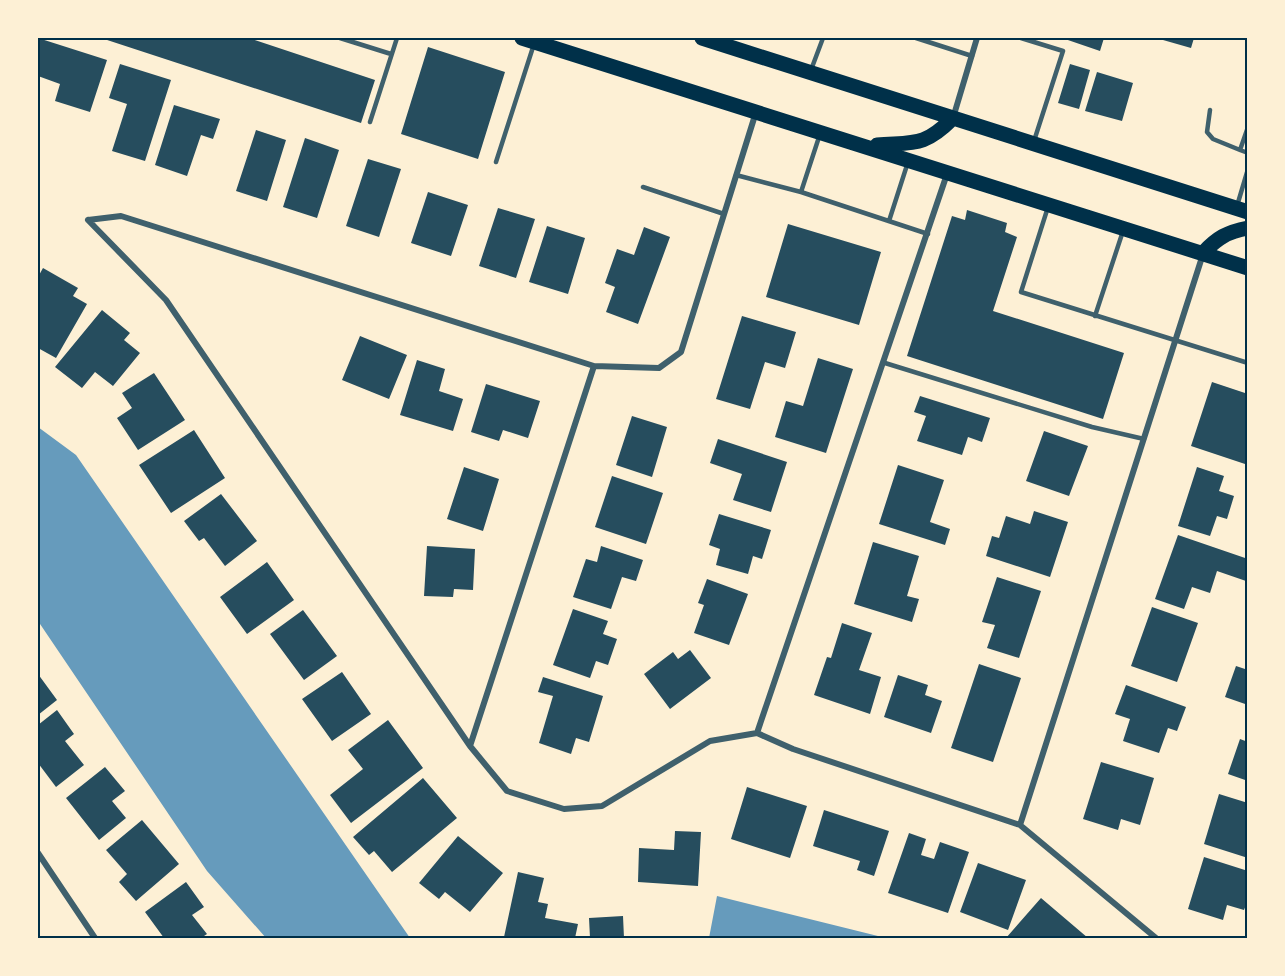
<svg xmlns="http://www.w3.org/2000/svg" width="1285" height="976" font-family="'Fira Sans Condensed',sans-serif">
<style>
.water{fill:#669bbc}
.building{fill:#264d5e}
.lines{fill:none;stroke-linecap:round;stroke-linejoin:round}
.service{stroke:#3f606c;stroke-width:4.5}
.minor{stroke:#3f606c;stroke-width:6}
.primary{stroke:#003049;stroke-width:15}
.neatline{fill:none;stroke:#003049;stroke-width:2}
</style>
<rect width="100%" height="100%" fill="#fdf0d5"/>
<path class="water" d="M38,427L76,455L410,938H266L207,871L38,621Z
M717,896L886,938H709Z"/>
<path class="building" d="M38,38L107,60L90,112L55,101L60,84L38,76Z
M101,38H249L375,80L361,123Z
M1062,38H1104L1100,51Z
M1156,38H1194L1191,48Z
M428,47L505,72L478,159L401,134Z
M120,64L171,80L145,161L112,151L127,104L109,98Z
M1070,64L1090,70L1079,109L1058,103Z
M1097,72L1133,83L1122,121L1085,111Z
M174,105L220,119L213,139L201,135L187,176L155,165Z
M256,130L286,140L267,201L236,191Z
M305,138L339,150L317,218L283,207Z
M368,159L401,169L379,237L346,226Z
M428,192L468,205L451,256L411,243Z
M498,208L535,219L516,278L479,266Z
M967,210L1007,223L1005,232L1017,237L993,311L1124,353L1103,419L907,356L952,216L965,220Z
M788,224L881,252L859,325L766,297Z
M547,226L585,238L568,294L529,282Z
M644,227L670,237L638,324L606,312L615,287L605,283L617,249L634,255Z
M43,268L78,288L73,296L87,304L56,358L38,348V277Z
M102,310L130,333L124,340L140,353L113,386L95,372L82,388L55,367Z
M742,316L796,332L785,368L765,362L750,409L716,399Z
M360,336L407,355L389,399L342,380Z
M818,358L853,369L826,453L775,437L786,401L803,406Z
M417,360L445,369L439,391L463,399L453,431L400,415Z
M154,373L185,420L138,450L117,418L132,408L122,393Z
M1212,382L1248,394V465L1191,446Z
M486,384L540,401L528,438L503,430L499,441L471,432Z
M920,396L990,418L982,442L968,437L962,455L917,441L926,416L914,412Z
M632,416L667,427L652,477L616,465Z
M194,430L225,478L171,513L139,465Z
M1044,431L1088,446L1069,496L1026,481Z
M718,439L787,462L771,512L733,500L742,474L710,463Z
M898,465L944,480L930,522L950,529L945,545L879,524Z
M464,467L499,479L483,531L447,519Z
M1197,467L1224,476L1219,491L1234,496L1227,519L1217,516L1210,536L1178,526Z
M612,476L663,493L646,544L595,527Z
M221,494L257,541L225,566L204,538L199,541L184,521Z
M1034,511L1068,522L1050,577L986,556L992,536L999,538L1006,516L1030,524Z
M719,514L771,530L762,559L753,556L748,574L716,565L720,549L709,545Z
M1178,535L1248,559L1246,581L1217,571L1210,593L1192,587L1184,609L1155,599Z
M873,542L919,556L907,596L919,599L912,622L854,604Z
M427,546L475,549L473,590L454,589L453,597L424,596Z
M601,546L643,560L636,581L622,577L611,609L573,597L586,559L597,562Z
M267,562L294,600L247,634L220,597Z
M997,577L1041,591L1019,658L987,648L995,625L982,622Z
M707,579L748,594L729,645L694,633L704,605L698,603Z
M1152,607L1198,623L1177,682L1131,666Z
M573,609L608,621L603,634L617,639L608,665L596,661L590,678L553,665Z
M303,610L337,656L304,680L270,634Z
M842,623L872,633L859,670L881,677L870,714L814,695L827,657L831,658Z
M690,650L711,678L670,709L644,674L673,652L678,659Z
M979,664L1021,678L993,762L951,748Z
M1236,666L1248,670V705L1225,697Z
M342,672L371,714L332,741L302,699Z
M38,674L57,700L38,715Z
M898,675L928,685L925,695L942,701L931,733L884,717Z
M543,677L603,696L589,742L576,738L571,754L539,743L553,696L538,692Z
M1126,685L1186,707L1177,731L1168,728L1159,753L1123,741L1130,719L1115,714Z
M57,710L74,734L65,741L84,765L56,787L38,763V725Z
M388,720L423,768L351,823L330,795L363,769L348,750Z
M1240,739L1248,742V781L1228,774Z
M1101,762L1154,778L1140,825L1121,819L1118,830L1083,819Z
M105,767L125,791L112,801L126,818L99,840L66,798Z
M423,778L457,818L392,872L374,851L369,855L353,837Z
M747,787L807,806L790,858L731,839Z
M1219,794L1248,803V858L1204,844Z
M824,810L889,831L874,876L857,870L860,861L813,846Z
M142,820L179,864L136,901L119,882L127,874L106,850Z
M675,831L701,832L698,886L638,882L639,848L674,850Z
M909,833L926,839L921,855L934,859L940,842L969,852L948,913L888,893Z
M458,836L503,873L470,912L445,892L439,899L419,883Z
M1204,857L1248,871V900L1244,910L1227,905L1223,920L1188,909Z
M978,863L1026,880L1008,930L960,912Z
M518,872L544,878L538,902L548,904L545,918L578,924L575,938L504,937Z
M186,882L204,907L192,915L207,934L201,938H164L145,912Z
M1041,898L1088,938H1006Z
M623,916L624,938H590L589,918Z"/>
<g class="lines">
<path class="service" d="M340,38L391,54
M916,38L972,56
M1021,38L1063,51L1034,141
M811,70L823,38
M1210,110L1207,132L1213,139L1240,150
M370,122L397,38
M1248,127L1240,150L1248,153
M496,162L534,44
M736,175L801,192L928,234
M643,187L724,214
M801,192L820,134
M1237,206L1248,169
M1048,207L1021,292L1248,363
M889,221L908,162
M1095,316L1123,231
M885,363L1092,427L1144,439"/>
<path class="minor" d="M953,118L977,38
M88,220L166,300L470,746L507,791L564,809L602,806L710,741L757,733L793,749L1020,825L1156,938
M88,220L121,216L594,366L659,368L681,352L756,112
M757,733L947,174
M470,746L594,366
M1020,825L1203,254
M38,853L95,938"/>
<path class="primary" d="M522,38L1248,268
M702,38L1248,212
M877,145C914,142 924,147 952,119
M1203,253C1217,238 1227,232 1248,228"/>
</g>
<rect width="1285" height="976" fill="none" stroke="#fdf0d5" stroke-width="78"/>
<rect x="39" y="39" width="1207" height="898" class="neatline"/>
</svg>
